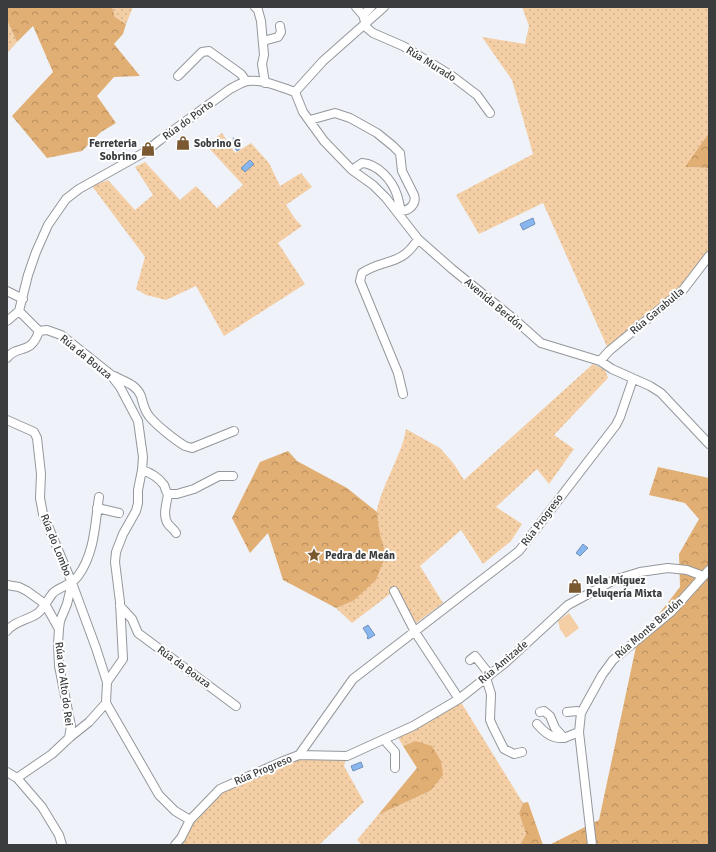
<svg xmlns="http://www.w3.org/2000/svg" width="716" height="852" font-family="Signika,sans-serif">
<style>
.grass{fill:url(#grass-dots)}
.forest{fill:url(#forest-crowns)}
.park{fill:#f4cea4}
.water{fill:#88b6ef;stroke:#7191ba}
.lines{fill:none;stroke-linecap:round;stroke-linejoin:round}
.minor-casing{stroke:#93979c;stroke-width:10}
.minor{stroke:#fff;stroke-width:8}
.labels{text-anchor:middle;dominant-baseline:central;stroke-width:4;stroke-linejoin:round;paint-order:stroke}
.street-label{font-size:11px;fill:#3a3c3e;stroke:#fff}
.poi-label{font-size:11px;font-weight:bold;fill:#3a3c3e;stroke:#fff;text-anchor:start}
</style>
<defs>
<pattern id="grass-dots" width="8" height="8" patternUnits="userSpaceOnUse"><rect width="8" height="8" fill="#f4cea4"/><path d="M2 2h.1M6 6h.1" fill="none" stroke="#d2b28e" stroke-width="1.8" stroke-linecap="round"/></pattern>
<pattern id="forest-crowns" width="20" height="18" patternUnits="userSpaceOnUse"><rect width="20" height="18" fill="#e1ae74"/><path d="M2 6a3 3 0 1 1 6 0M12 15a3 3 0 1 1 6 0" fill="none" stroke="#b78f61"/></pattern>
</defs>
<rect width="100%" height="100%" fill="#eff3f9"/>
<path class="grass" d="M112,7H133L126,24L115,17Z
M522,7H709V133L686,167L709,168V256L683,290L609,351L543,203L479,234L456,195L533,154L512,80L482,37L525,44L529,26Z
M7,22H8L17,42L8,52Z
M222,133L235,153L251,143L269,163L280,186L301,173L312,187L286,205L296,220L302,226L278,243L305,284L224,336L196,286L166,300L146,295L136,289L145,257L92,186L108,180L135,210L153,195L135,167L145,162L180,200L196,186L217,208L243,185L206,145Z
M593,364L605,370L608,378L554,435L574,449L549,484L537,469L496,507L522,524L511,541L483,564L461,530L420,566L443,603L415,624L394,591L352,623L336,608L353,601L386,554C383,545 378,535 376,525C373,498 402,458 406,429L440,448L454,464L464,480Z
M459,699L523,803L519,813L526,834L520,845H362L357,840L378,815L430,791L415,741L403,746L396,734Z
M299,755L347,756L344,766L364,802L319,845H175L190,820L220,789Z"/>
<path class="forest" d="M7,7H112L115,17L126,24L123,34L114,44L140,76L114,77L97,96L116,123L101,132L82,151L47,158L12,116L53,72L33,26L17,42L8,22H7Z
M709,133V168L685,167Z
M288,451L297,461L347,488L377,512C378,527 381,540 386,554L376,580L353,601L336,608L283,580L268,533L250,553L232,518L260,462Z
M658,467L709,478V845H549L599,820L637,642L680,587L679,554L699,519L685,503L649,495Z
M415,741L432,746L441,761L443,775L430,791L378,815L417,768L403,746Z
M528,802L543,845H520L526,834L519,813L523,803Z"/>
<path class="park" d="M569,613L579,628L566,638L560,629L558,621Z"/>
<path class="water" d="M233,138H234L241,148L237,151L231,142L234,140Z
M250,160L254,164L245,172L241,168Z
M533,218L535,224L523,230L520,224Z
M583,544L588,548L580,556L576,553Z
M368,625L375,635L368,639L367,638L368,636L363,628Z
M361,762L363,767L353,771L351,766Z"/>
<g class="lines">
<defs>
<path id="minor" d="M255,7L258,10L261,21L264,55L262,64L265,83
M356,7L363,15
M371,7L363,15L367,28L373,33L403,46L452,76L477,95L490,113
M263,41L278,37L281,32L280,26
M178,76L202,52L209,51L241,74L246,81
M295,92L303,112L324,141L352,170L373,185L386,198L418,239L452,269L514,319L541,343L600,361L612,369L650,386L661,393L709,444
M310,120L335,113L350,118L377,133L393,146L400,153L402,171L414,195C417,204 409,211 401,211C399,205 399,200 397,195C392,180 378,164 362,163L352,170
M7,291L23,299
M7,321L19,311L28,275L36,252L48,225L66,199L79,189L145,152L160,140L230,89C236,86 242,82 248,81C263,79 280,87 295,92L323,61L384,7
M7,358C17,344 31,356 39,331
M600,361L609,351L683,290L709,256
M114,376C125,382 136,384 141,396C143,403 144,410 149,416C156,425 175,440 185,446L192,448L234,431
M403,394L398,373L360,281L362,273C384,258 401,267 418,239
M7,420L34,432L37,438L41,474L40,498L43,514L72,583L96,648L107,682
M142,470C150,472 159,478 164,485C166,489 165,491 168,494H177L194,489L219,476H233
M168,494C167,503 162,515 168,524C170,527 174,529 176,533
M97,508L119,513
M7,585L19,587L27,591L45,604L59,629L58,644L59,666L71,726L69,738
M394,591L415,632L459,699
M120,606L132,619L138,633L236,706
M59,629L60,621L67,604L72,583
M7,631C14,621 29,620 38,613C44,608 48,599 53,593C61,586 72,585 78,576C95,553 95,523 99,497
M470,660L475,656L490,675
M486,678L491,694L490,720L493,727L504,749L514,754L522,752
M106,703L159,795L175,811L190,820
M540,712L544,711L550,716L555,728L564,738L579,732
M567,712L577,711L581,713
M537,724C545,733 552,739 564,738
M385,739L387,743L395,752V768
M299,755L347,756L413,726L459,699L492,673L505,663L568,605L614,580L640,572L668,568L687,570L703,576
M7,772L17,778L42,807L59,835L62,845
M17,778L52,754L69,738L89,722L106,703L107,682L123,659L120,602L115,562L116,552L123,534L136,511L138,503V490L142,470L143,457L138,421L120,387L110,374L61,335L47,330L39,331L19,311
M175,845L181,838L190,820L220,789L281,762L299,755L353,679L519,551L616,425L620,417L633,379
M592,845L579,732L581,713L602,675L613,660L671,612L709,570"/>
</defs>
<use href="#minor" class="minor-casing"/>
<use href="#minor" class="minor"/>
</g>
<defs>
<symbol id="shop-bare" viewBox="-9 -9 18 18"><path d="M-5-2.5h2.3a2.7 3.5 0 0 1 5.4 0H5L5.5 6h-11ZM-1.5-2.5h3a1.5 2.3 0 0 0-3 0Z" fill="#7a5830" stroke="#fff" stroke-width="2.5" paint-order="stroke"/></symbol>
<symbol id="sight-bare" viewBox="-9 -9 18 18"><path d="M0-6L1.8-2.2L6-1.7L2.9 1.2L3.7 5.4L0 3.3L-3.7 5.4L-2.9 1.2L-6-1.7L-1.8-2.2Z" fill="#7a5830" stroke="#fff" stroke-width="2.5" paint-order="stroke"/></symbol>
</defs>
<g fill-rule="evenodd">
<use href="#shop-bare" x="173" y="133" width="20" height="20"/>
<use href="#shop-bare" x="138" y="139" width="20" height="20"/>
<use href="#sight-bare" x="304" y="545" width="20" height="20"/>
<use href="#shop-bare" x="565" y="576" width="20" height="20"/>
</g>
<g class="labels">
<g class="street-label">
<text transform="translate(431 64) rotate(32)">Rúa Murado</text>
<text transform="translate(188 120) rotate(-36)">Rúa do Porto</text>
<text transform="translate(494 304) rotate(40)">Avenida Berdón</text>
<text transform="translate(657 311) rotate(-40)">Rúa Garabulla</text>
<text transform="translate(86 357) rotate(39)">Rúa da Bouza</text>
<text transform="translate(542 520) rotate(-53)">Rúa Progreso</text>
<text transform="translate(56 545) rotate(68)">Rúa do Lombo</text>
<text transform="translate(649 628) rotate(-41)">Rúa Monte Berdón</text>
<text transform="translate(503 662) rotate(-40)">Rúa Amizade</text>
<text transform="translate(184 667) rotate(36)">Rúa da Bouza</text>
<text transform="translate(64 684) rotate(83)">Rúa do Alto do Rei</text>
<text transform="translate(263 770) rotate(-23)">Rúa Progreso</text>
</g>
<g class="poi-label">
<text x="137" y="143" text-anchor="end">Ferreteria<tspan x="137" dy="13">Sobrino</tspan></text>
<text x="194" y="143">Sobrino G</text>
<text x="325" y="555">Pedra de Meán</text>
<text x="586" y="580">Nela Míguez<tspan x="586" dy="13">Peluqería Mixta</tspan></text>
</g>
</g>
<rect width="716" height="852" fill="none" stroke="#3a3c3e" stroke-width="16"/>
</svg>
